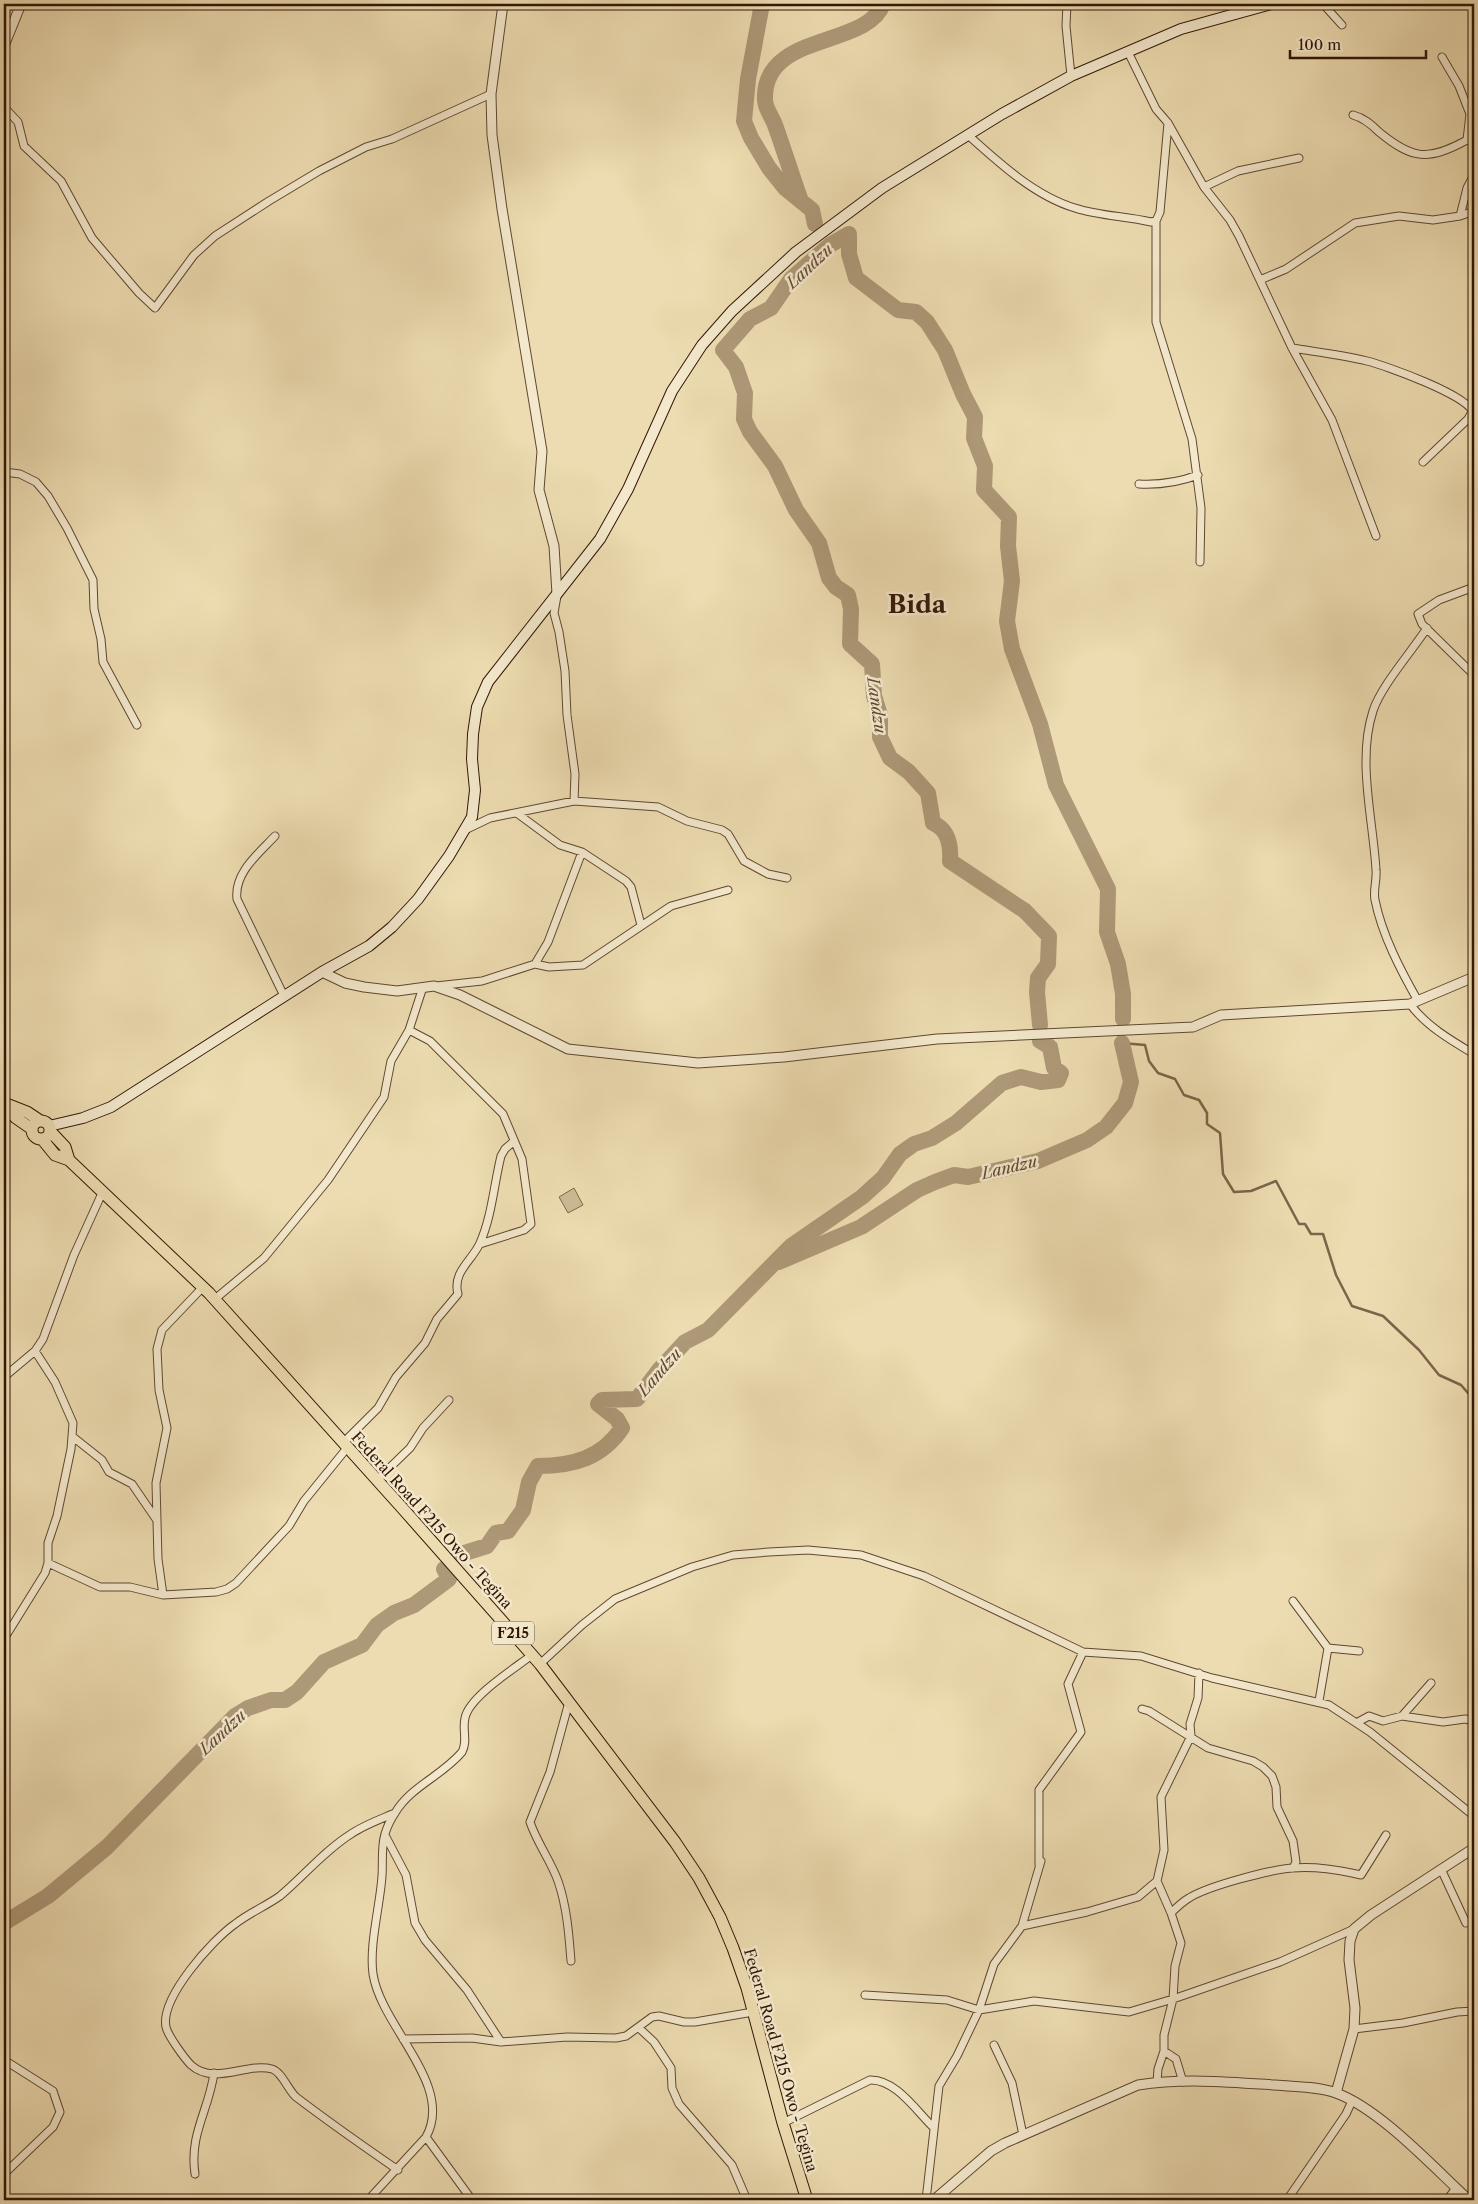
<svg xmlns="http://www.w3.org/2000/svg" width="1478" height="2204" font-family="'Libre Caslon Text',serif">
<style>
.green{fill:#cdba94;stroke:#7f684d}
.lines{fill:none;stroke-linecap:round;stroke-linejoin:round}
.stream{stroke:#7b644a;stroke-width:2.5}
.river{stroke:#ad9877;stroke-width:16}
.minor-casing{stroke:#604731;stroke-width:9}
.tertiary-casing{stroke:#604731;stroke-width:11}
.secondary-casing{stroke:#311506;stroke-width:12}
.primary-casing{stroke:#311506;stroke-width:13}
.minor{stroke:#f3e8cc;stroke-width:7}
.tertiary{stroke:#f3e8cc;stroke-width:9}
.secondary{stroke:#f3e8cc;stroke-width:10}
.primary{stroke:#eddcb1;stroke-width:11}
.labels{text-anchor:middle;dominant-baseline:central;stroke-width:5;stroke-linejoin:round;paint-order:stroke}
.shield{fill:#f3e8cc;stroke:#6b5441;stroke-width:1}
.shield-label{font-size:14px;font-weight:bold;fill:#311506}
.street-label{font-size:15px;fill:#311506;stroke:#f3e8cc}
.water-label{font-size:16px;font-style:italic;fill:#634933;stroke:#f3e8cc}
.town-label{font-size:25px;font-weight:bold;fill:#311506;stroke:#f3e8cc}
</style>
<rect width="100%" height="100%" fill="#eddcb1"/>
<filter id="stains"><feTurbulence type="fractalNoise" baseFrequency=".004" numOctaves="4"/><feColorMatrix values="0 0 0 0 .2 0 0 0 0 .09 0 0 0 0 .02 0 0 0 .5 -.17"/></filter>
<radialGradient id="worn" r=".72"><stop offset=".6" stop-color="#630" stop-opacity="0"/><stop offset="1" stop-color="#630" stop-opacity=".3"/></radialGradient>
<path class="green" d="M574,1188L583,1205L568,1213L559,1197Z"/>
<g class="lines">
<path class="stream" d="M1122,1043L1145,1045L1149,1061L1158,1073L1175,1079L1184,1095L1199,1100L1207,1113V1124L1220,1133L1223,1174L1234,1192L1251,1191L1276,1181L1299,1224H1305L1311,1234H1323L1336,1275L1352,1306L1383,1316L1419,1350L1439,1375L1461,1385L1474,1400"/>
<path class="river" d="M762,4L748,79L744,121L751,138L769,168L785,188L812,210L815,224
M801,201C792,176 784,150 775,125C772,117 765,108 765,100C762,32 867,48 883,4
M1040,1025L1037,992L1038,978L1048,964L1049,936L1025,911L950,861C951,846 949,830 933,823L928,793L909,772L890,758L880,737V715L874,696L872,664L850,644L851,609L848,595L836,587L829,578L819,543L796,510L775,466L750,432L744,419L745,393L736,367L723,350L750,319L771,308L791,279L830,245L849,234V254L856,278L898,310L916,312L927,322L945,350L963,394L975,417L974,438L985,466L984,490L1009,517L1008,546L1012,581L1007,621L1012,649L1040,724L1056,785L1108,889L1107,932L1118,964L1123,994V1019
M779,1262L861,1227L917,1190L935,1182L954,1175L968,1177L1038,1161L1087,1140L1106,1127L1125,1103L1131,1082L1122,1043
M458,1555L487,1546L496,1533L508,1531L523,1510L529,1482L538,1466C573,1466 602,1458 622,1428L617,1419L598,1404L602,1400L637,1399L659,1370L685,1342L708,1330L791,1246L862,1197L883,1178L900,1154L914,1144L932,1138L956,1123L1002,1083L1021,1077L1041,1082L1058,1080L1061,1073L1054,1068L1050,1047L1040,1041
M4,1923L48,1896L107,1847L235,1716L248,1708L271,1700H285L297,1692L324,1662L362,1645L377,1625L394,1613L414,1605L449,1579L444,1569"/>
<defs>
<path id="minor" d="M1067,4L1066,26L1071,76
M1323,4L1342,25
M1128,52L1156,109L1168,123L1204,187L1230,220L1239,236L1292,348L1332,420L1376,536
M1442,57L1459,86L1470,114L1467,140L1474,142
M4,107L18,122L24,146L61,181L92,238L139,293L155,308L194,255L215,236L269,201L319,171L366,147L392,139L491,94
M1353,115C1364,118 1371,124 1379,132C1413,160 1428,161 1467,140
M1168,123L1160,212L1156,221V322L1192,439L1201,508L1200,562
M968,135C999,163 1035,196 1075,208C1099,216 1126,216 1151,222L1156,221
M1204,187L1238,171L1299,158
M1460,216L1474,211
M1260,280L1286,269L1355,223L1399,216L1433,220L1460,216L1467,188L1474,175
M1292,348C1317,352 1343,355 1367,361C1384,365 1470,396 1472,412L1468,419L1423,462
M4,472L20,474L36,482L48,496L67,528L93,580L94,609L101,639L103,662L137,725
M1139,484C1160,485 1177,483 1198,475
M1474,587L1439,600L1418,614L1422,624L1474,675
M557,596L554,613L559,632L565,671L567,715L575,774L574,801
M518,814L560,845L582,852L626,881L631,887L641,925
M465,830L490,818L574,801L658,807L687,821L722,830L728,834L744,861L768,874L787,878
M275,836C258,854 234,873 237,899L284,996
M535,964L548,942L582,852
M436,986L482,981L535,964L549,967L583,965L671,906L728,890
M423,987L409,1030L430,1041L503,1114L522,1159L531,1224L524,1230L480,1244
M1418,1001C1401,971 1382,935 1375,900C1373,890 1377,880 1376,870C1373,819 1357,760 1373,711C1381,686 1412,651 1427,628
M1410,1004C1426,1026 1452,1041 1474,1054
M215,1299L264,1258L328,1180L384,1097L391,1061L409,1030
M4,1377L35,1351L43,1339L74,1255L103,1191
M73,1437L102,1460L109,1472L132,1484L156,1519
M343,1443L378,1408L396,1377L425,1343L437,1319L458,1294C452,1272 472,1261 480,1243C492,1216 494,1184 501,1156L505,1149L513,1142
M377,1480L410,1448L423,1428L449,1400
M48,1563L100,1587H130L163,1595L216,1592L227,1589L236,1583L289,1526L304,1501L347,1448
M163,1595L158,1559L156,1483L167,1428L159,1390L157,1349L162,1330L203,1287
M1293,1601L1328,1648L1319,1701
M4,1639L45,1573L48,1563V1543L57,1516L71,1449L73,1423L55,1382L35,1351
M1328,1648L1359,1651
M540,1664L582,1625L615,1599L692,1567L733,1555L769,1552L808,1550L861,1555L924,1576L1083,1652L1141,1656L1212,1678L1329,1705L1370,1732L1474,1816
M569,1702L550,1772L530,1822C537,1843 551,1861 558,1881C567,1907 569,1935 571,1961
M1142,1709L1149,1711L1208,1748L1253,1761L1263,1767L1272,1776L1276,1787L1277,1807L1293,1841L1296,1862L1293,1868
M1402,1716L1431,1683
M1358,1722L1369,1716L1383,1721L1402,1716L1443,1722L1465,1719L1474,1721
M395,1813C381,1819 364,1825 351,1834C324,1851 304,1876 280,1896C266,1906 249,1913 235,1924C212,1940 160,1998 166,2027C168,2036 185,2059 191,2065C214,2086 247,2062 272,2069C282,2072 288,2090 296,2097C329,2122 363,2146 398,2170
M386,1837L406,1875L415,1923L425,1940L467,1990L501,2042
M1039,1865V1790L1081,1732L1068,1684L1083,1652
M1441,1869L1466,1923
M1157,1881L1171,1913
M1022,1926L1087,1912L1138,1897L1157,1881L1164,1850L1161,1797L1191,1736L1190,1724L1198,1698L1199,1673
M865,1995L947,2000L979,2010L1034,2001L1129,2012L1173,1999L1280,1962L1354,1929
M639,2028L654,2042L671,2068L672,2088L679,2104L732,2165L747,2200
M1354,2029L1403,2023L1457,2012L1474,2011
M403,2039L472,2038L501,2042L567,2037L616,2038L626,2036L652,2017L659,2016L684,2022H695L753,2012
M994,2045L1012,2083L1023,2135
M1164,2051L1176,2059L1183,2082
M1157,2082L1158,2069L1164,2051V2035L1173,1999L1175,1966L1181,1943L1171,1913C1176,1908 1182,1902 1189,1898C1208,1886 1269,1870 1292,1868C1316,1866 1338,1870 1361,1875L1386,1835
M783,2123L870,2080C896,2079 917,2112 934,2128
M426,2137L472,2200
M4,2174L53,2127L60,2112L53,2091L9,2063
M195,2174C189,2134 209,2110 214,2073
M368,2200L426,2137C455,2085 381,2027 373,1974C369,1945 380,1906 382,1876C383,1863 381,1846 385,1834C387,1827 391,1819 395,1813C411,1786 442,1776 462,1752C468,1741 462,1730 465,1718C469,1697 515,1668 532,1655
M926,2200L939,2086L957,2056L979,2010L994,1964L1022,1926L1041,1861
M1287,2200L1346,2114L1352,2101
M1447,2200L1456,2188"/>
<path id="tertiary" d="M503,4L491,94L492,135L502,209L542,451L539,490L554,546L557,594
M4,46L21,4
M322,972L345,983L364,987L397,991L434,986L460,995L568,1049L698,1063L784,1057L937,1039L1193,1027L1221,1015L1410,1004L1474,977
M1336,2093L1354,2029L1355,2008L1349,1960L1350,1941L1354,1929L1371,1915L1474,1848
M934,2200L991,2151L1005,2143L1138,2085C1183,2078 1230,2082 1275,2085C1295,2087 1317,2086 1336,2093C1380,2109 1433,2167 1469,2200"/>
<path id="secondary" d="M49,1126L83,1118L111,1107L322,972L369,946L392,927L418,899L449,856L472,817L475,790L472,759L473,734L477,707L488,682L600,539L628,489L672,391L702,345L732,311L796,252L882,188L1002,114L1071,76L1181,29L1271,4"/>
<path id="primary" d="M4,1103L27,1112L39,1120
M5,1106L16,1118L32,1129
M32 1130a9 9 0 1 1 18 0a9 9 0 1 1-18 0Z
M50,1131L65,1147L69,1160L209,1293L404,1510L540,1664L675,1842L699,1878L720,1917L733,1948L747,1988L783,2123L807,2200
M42,1139L55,1155L69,1160"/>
</defs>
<use href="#minor" class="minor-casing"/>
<use href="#tertiary" class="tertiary-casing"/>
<use href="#secondary" class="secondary-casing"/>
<use href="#primary" class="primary-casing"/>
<use href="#minor" class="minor"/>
<use href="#tertiary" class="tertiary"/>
<use href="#secondary" class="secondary"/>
<use href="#primary" class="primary"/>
</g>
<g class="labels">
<rect class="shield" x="492" y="1621.5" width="42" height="23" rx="4"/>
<g class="shield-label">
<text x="513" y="1633">F215</text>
</g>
<g class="street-label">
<text transform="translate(432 1520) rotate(48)">Federal Road F215 Owo - Tegina</text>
<text transform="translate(781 2060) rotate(74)">Federal Road F215 Owo - Tegina</text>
</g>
<g class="water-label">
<text transform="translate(809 266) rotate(-43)">Landzu</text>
<text transform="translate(877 705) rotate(82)">Landzu</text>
<text transform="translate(1009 1167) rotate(-13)">Landzu</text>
<text transform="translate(659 1372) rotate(-49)">Landzu</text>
<text transform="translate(222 1732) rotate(-43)">Landzu</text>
</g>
<g class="town-label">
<text x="917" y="604">Bida</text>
</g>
</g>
<rect width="1478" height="2204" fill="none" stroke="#eddcb1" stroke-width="20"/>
<rect x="5" y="5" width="1468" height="2194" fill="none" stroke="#311506" stroke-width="2.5"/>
<rect x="10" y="10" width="1458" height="2184" fill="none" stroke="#311506"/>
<path d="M1290 50v8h136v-8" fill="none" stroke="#311506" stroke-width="2.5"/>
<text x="1298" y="50" font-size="15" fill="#311506" stroke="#f3e8cc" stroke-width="4" paint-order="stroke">100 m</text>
<rect width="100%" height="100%" filter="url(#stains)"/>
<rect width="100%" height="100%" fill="url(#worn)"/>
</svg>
